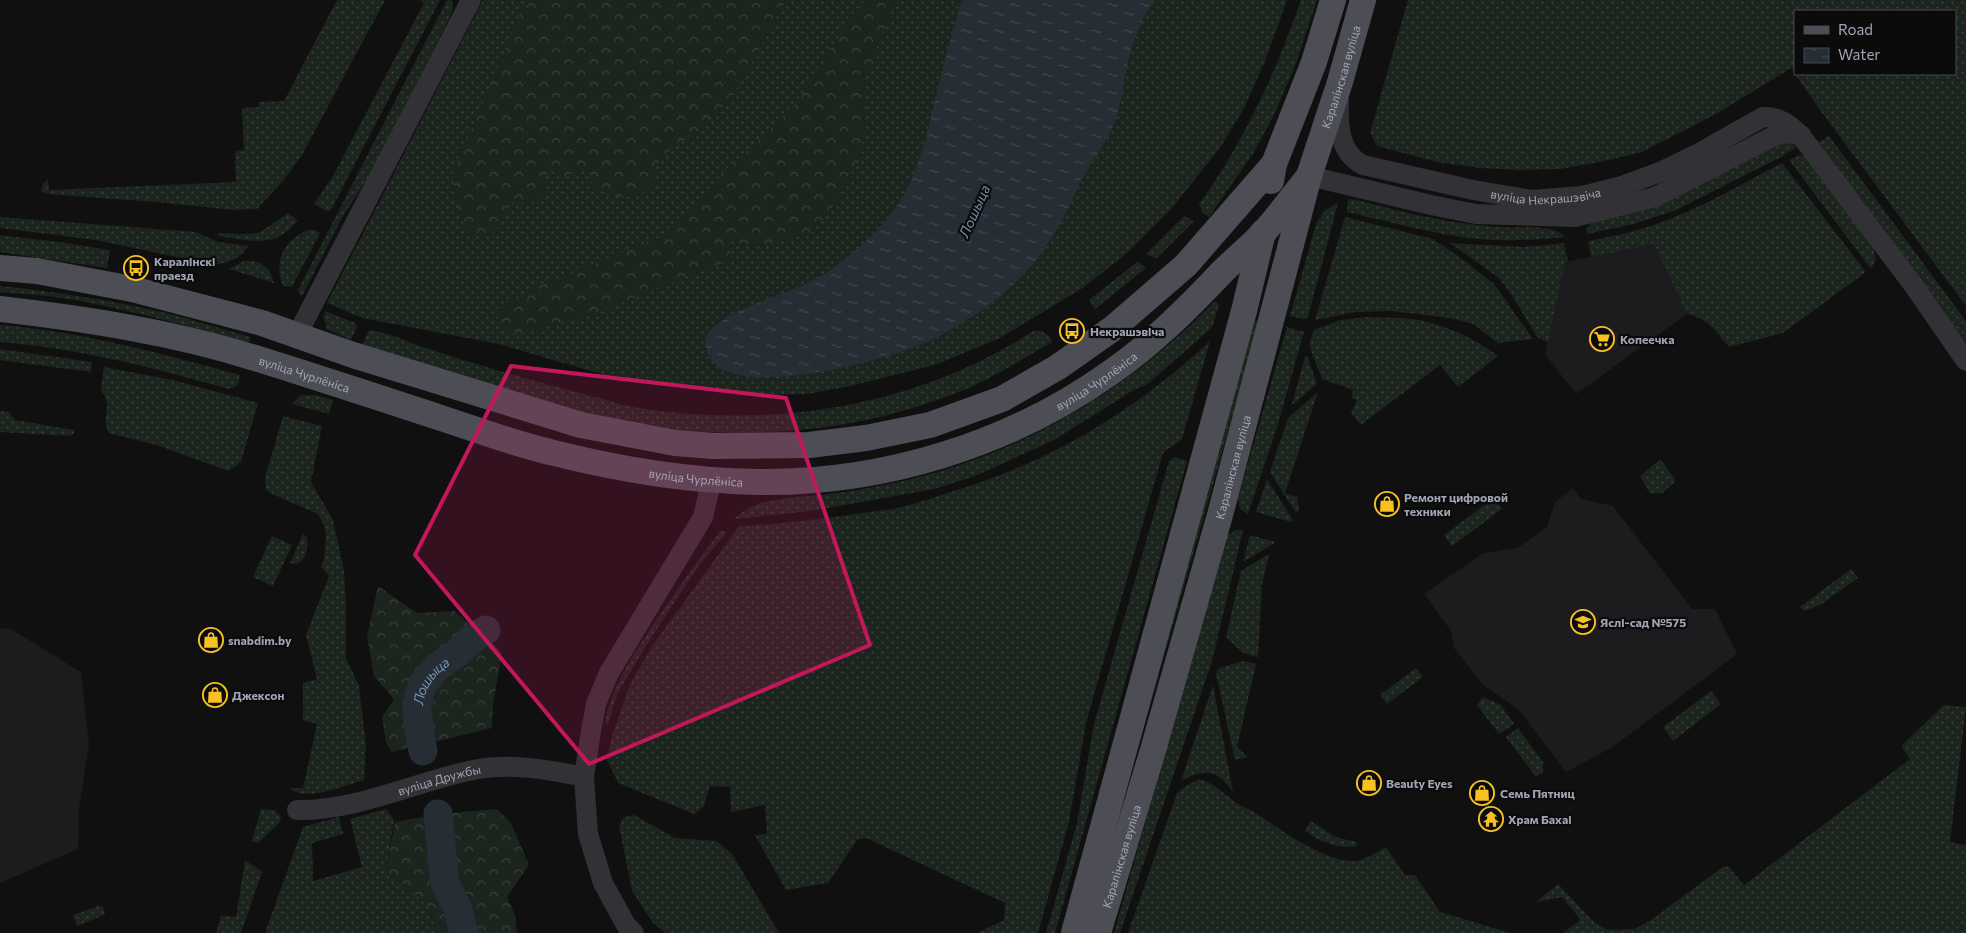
<svg xmlns="http://www.w3.org/2000/svg" width="1966" height="933" font-family="Commissioner,sans-serif">
<style>
.built{fill:#1c1c1e}
.grass{fill:url(#grass-dots)}
.forest{fill:url(#forest-crowns)}
.water{fill:url(#water-ripples)}
.lines{fill:none;stroke-linecap:round;stroke-linejoin:round}
.river{stroke:#262d35;stroke-width:29}
.minor{stroke:#313136;stroke-width:20}
.major{stroke:#4d4e55;stroke-width:26}
.marked{fill:#c2185b;fill-opacity:0.2;stroke:#c2185b;stroke-width:4;stroke-linejoin:round}
.labels{text-anchor:middle;dominant-baseline:central;stroke-width:4.5;stroke-linejoin:round;paint-order:stroke}
.street-label{font-size:12px;fill:#a0a5b3;stroke:#0b0b0c}
.poi-label{font-size:12px;font-weight:bold;fill:#a0a5b3;stroke:#0b0b0c;text-anchor:start}
.water-label{font-size:14px;font-style:italic;fill:#7590b0;stroke:#0b0b0c}
</style>
<defs>
<pattern id="grass-dots" width="8" height="8" patternUnits="userSpaceOnUse" patternTransform="scale(1.25)"><rect width="8" height="8" fill="#1c241e"/><path d="M2 2h.1M6 6h.1" fill="none" stroke="#3a413c" stroke-width="1.8" stroke-linecap="round"/></pattern>
<pattern id="forest-crowns" width="20" height="18" patternUnits="userSpaceOnUse" patternTransform="scale(1.25)"><rect width="20" height="18" fill="#1c241e"/><path d="M2 6a3 3 0 1 1 6 0M12 15a3 3 0 1 1 6 0" fill="none" stroke="#3a413c"/></pattern>
<pattern id="water-ripples" width="26" height="14" patternUnits="userSpaceOnUse" patternTransform="scale(1.25)"><rect width="26" height="14" fill="#262d35"/><path d="M2 4q2-2 4 0t4 0M15 11q2-2 4 0t4 0" fill="none" stroke="#424850"/></pattern>
</defs>
<rect width="100%" height="100%" fill="#101011"/>
<path class="built" d="M1655,244L1687,314L1576,394L1545,354L1565,262Z
M1573,488L1581,499L1613,506L1692,609H1715L1737,654L1611,748L1566,772L1518,709L1482,684L1454,648L1451,631L1424,594L1482,554L1519,547L1547,527L1555,502Z
M9,628L81,672L89,745L79,808L78,849L0,883V629Z"/>
<path class="grass" d="M337,0H385L302,155L282,182L257,209L235,210L156,202L47,194L41,191L43,184L48,179L49,190L236,182L235,153L237,151L244,150L242,108L259,107V102L284,101Z
M420,0H440L331,210L328,212L314,204L333,176L424,3Z
M447,0H452L453,8L450,17L368,178L343,216L302,296L299,294L298,290Z
M483,0H1287L1264,64L1244,108L1222,145L1171,209L1126,254L1081,289L998,339L935,365L850,386L807,394L769,395L657,385L618,379L499,344L362,318L327,303Z
M1301,0H1317L1295,66L1273,117L1254,152L1209,217L1202,212L1199,204C1244,142 1276,72 1301,0Z
M1408,0H1966V306L1820,110L1795,74H1955V11H1795V73L1791,68L1716,114L1642,152L1600,162L1560,169L1520,170L1480,168L1437,162L1377,146L1370,133Z
M1829,136L1966,321V343L1816,144Z
M1782,142L1792,144L1796,147L1781,157L1676,210L1634,224L1587,234L1586,230L1593,221Z
M1800,155H1803L1809,161L1873,247L1876,260L1871,269L1789,160Z
M1782,163L1866,272L1783,333L1729,347C1717,332 1707,318 1687,314L1654,244L1591,257L1588,241C1609,237 1630,233 1651,226C1697,210 1739,186 1782,163Z
M1348,199C1367,201 1386,208 1404,212C1435,219 1467,225 1499,227C1516,229 1554,223 1565,237C1542,239 1519,241 1495,240C1446,238 1395,223 1347,212Z
M1338,203L1308,317L1305,319L1290,316L1316,224L1324,211Z
M288,213L298,221C292,226 287,232 280,236C263,246 236,238 218,236V233L243,234L259,233Z
M1184,216L1194,221L1156,259L1146,254Z
M0,217L196,232L218,242L248,246C241,259 228,262 215,265L96,240L0,228Z
M1345,217L1433,239L1462,259L1494,284L1533,339L1498,343L1473,324L1450,318L1392,311L1355,312L1315,320Z
M309,230H315L320,233L292,287L283,286C273,261 284,239 309,230Z
M0,235L59,242L110,250L107,268L0,252Z
M1450,243L1523,247L1564,243L1568,261L1565,262L1548,342L1538,338L1511,294L1498,277Z
M244,261C260,259 271,268 274,283L229,269Z
M1138,261L1146,268L1095,309L1089,300Z
M0,286C56,292 111,300 166,313C194,320 222,329 250,337L249,343C189,326 130,310 69,299C46,295 23,294 0,292Z
M1215,301L1219,305L1213,325L1210,329L1149,383L1132,391L1054,440L975,476L934,489L811,511L734,519C755,499 780,499 808,496C824,495 840,493 857,490C879,486 901,482 923,476C1035,446 1135,384 1215,301Z
M325,311L355,323L357,327L351,340L327,329L323,317Z
M1366,317C1381,318 1398,317 1413,319C1444,324 1473,337 1498,356L1458,387L1440,365L1361,425L1351,413L1357,400L1352,398L1353,390L1322,379L1309,345L1314,330L1341,320Z
M1255,321L1259,322L1140,741L1136,740Z
M0,325C80,331 163,354 240,375L238,385L229,389C154,368 78,348 0,342Z
M1287,327L1304,332L1278,424L1248,514L1240,509L1238,498Z
M369,330C386,332 404,340 420,346C449,356 480,365 510,374C538,382 566,389 594,397C608,400 623,406 638,408C773,429 917,407 1033,331C1041,329 1049,334 1052,342C1026,357 1001,373 973,386C889,422 807,435 716,432C694,431 670,432 648,428C550,410 456,375 362,345Z
M1210,341L1182,439L1163,453L1086,723L1069,822L1038,933H977L1004,920L1005,903L866,838L857,840L828,883L786,890L755,835L767,834L765,805L731,812L730,787L710,786L704,806L694,814L618,783L607,760L612,736L630,684L653,645L739,526C770,525 801,521 833,517C853,514 873,512 893,509C912,505 932,498 951,492C1052,461 1132,413 1210,341Z
M0,349L92,362L91,372L0,360Z
M1307,356L1317,384L1294,404H1292L1305,357Z
M104,367L173,380L258,403L241,462L228,471L157,445L109,433C100,419 114,406 101,390Z
M1318,392L1285,493L1297,497L1299,510L1296,513L1270,472L1288,418Z
M301,395H315L333,400L329,414L292,404Z
M0,411L9,412L15,420L74,430V433L71,436L0,432Z
M283,416L322,426L311,482L333,520L344,571L346,605V658L359,686L366,745L364,780C346,785 305,803 289,788H303L317,724L303,720V683L317,679L306,635L329,576L321,567L324,560L326,535L323,523L318,514L270,493L266,489L265,478Z
M1174,457L1187,461L1055,933H1046L1077,823L1094,724L1169,461Z
M1659,460H1661L1674,478L1675,482L1662,493H1650L1640,476Z
M1267,479L1293,520L1291,522L1256,512Z
M1494,498L1502,509L1452,546L1444,535Z
M1236,530H1243L1212,661L1120,933H1114L1226,536Z
M720,531L727,532L699,565L649,641L617,694L608,725L605,721C612,687 632,657 651,628C673,595 696,563 720,531Z
M303,534L307,538C309,544 306,559 299,563C297,564 293,563 290,563Z
M1250,535L1276,542L1243,562Z
M272,536L292,545L273,586L253,577Z
M1269,554L1262,585L1258,657L1243,653L1226,637L1241,571Z
M1851,569L1858,578L1820,605L1804,611L1800,607Z
M1242,661L1256,664L1237,747L1248,757L1235,760L1216,674L1218,669Z
M1416,668L1423,677L1387,704L1380,695Z
M1213,685L1233,792C1216,769 1205,768 1181,781Z
M1711,691L1721,704L1673,741L1663,727Z
M1483,697L1501,705L1514,724L1499,734L1477,705Z
M1944,705L1966,707L1950,842L1966,845V933H1563L1579,921L1580,919L1562,897L1536,902L1558,884L1594,922L1608,930L1635,929L1651,920L1724,866L1729,867L1744,885L1910,759L1901,746Z
M1518,728L1543,762V772L1536,777L1506,737Z
M1199,779C1219,784 1231,804 1251,810C1276,826 1331,868 1361,860C1370,857 1378,851 1386,847L1405,875H1415L1440,912L1510,933H1128L1177,793L1186,786Z
M261,809L275,810L281,817L280,822L258,843L252,841Z
M386,809L394,820L386,870L428,906L437,933H265L303,827L339,817L343,834L312,843L313,881L362,867L350,819Z
M634,815L675,838L717,841L732,854L779,933H665L653,923L632,891L619,826L624,817Z
M1311,821L1335,837L1357,842L1356,846C1338,850 1319,841 1305,831Z
M245,860L262,872L241,933H216L221,916L236,917Z
M99,906L103,907L105,913L104,915L77,926L73,915Z"/>
<path class="forest" d="M526,0H786L735,93L699,132L674,146L656,164L655,181L640,195L621,198L610,196L592,185L590,173L587,168L582,167L567,177L559,176L554,171L547,174L544,182L546,190L536,201L526,204L517,200C506,205 505,216 499,226C496,230 491,234 487,237L470,235L461,219L455,204L453,173Z
M864,0H896L863,82L866,111L861,157L834,205L812,233L754,248L732,241L729,260L590,315L516,335L498,326V311L530,290L663,236L692,211L726,169L763,137L799,100L835,41L854,19Z
M378,586L417,613L454,611L502,652L493,704L492,728L392,752L386,742L382,717L394,699L374,676L367,636Z
M497,809L511,823L529,865L507,897L515,915L517,933H437L428,906L386,870L395,822L438,814Z"/>
<path class="water" d="M962,0H1154C1143,17 1134,37 1129,57C1124,77 1123,98 1116,118C1108,142 1092,160 1080,182C1075,192 1071,203 1066,213C1056,231 1045,249 1032,265C1003,299 963,326 922,344C883,360 739,401 711,359C707,353 704,345 706,338C714,314 781,295 804,285C817,279 831,270 843,261C861,247 877,232 891,214C916,182 925,142 934,104C943,69 951,34 962,0Z"/>
<g class="lines">
<g class="river">
<path id="s1" d="M423,751C417,717 409,695 436,668C442,663 449,659 456,654C466,646 473,636 486,630"/>
<path d="M438,814L445,883L457,907L464,933"/>
</g>
<g class="minor">
<path id="s2" d="M1339,101C1338,125 1339,153 1363,165L1473,190L1532,200L1582,196L1622,186L1660,172L1699,153L1763,117C1782,116 1797,130 1808,145L1914,286L1966,361"/>
<path d="M1309,176L1431,205L1476,214L1575,217L1655,197L1772,137L1784,133L1801,135"/>
<path d="M297,335L471,0"/>
<path id="s3" d="M297,810C358,811 419,780 478,769C513,763 550,770 584,777"/>
<path d="M634,933L626,925L603,883L588,834L584,777L591,731L596,704L609,673L703,517L712,479"/>
</g>
<g class="major">
<path d="M1271,181L1274,164L1314,62L1333,0"/>
<path d="M0,268L37,271L132,289L262,323L353,355L581,425L675,443L714,446L809,445L866,438L930,425L1002,399L1058,367L1112,329L1186,265L1274,164"/>
<path id="s4" d="M0,309C86,319 172,332 255,358C319,378 383,399 447,420C481,431 515,444 550,452C617,469 688,481 757,482C881,484 1009,445 1110,373C1152,344 1187,309 1222,272C1236,258 1251,246 1264,232C1280,214 1294,195 1309,176"/>
<path d="M1074,933L1244,311L1263,232"/>
<path id="s5" d="M1098,933L1153,750L1220,515L1309,176L1340,82L1363,0"/>
</g>
</g>
<path class="marked" d="M511,366L786,398L870,645L589,764L415,555Z"/>
<defs>
<symbol id="bus-ring" viewBox="-11 -11 22 22"><circle r="9.5" fill="#0b0b0c" stroke="#f7c123" stroke-width="1.5"/><path d="M-5-6H5V4H4V6H2V4H-2V6H-4V4H-5ZM-3.5-4V0h7V-4ZM-3.5 1.2v1.5H-2V1.2ZM2 1.2v1.5H3.5V1.2Z" fill="#f7c123"/></symbol>
<symbol id="supermarket-ring" viewBox="-11 -11 22 22"><circle r="9.5" fill="#0b0b0c" stroke="#f7c123" stroke-width="1.5"/><path d="M-6-5.5h2.5l.6 2H6L4.5 2H-2.5L-4.4-4H-6ZM-1.5 3.2a1.3 1.3 0 1 0 .1 0ZM3 3.2a1.3 1.3 0 1 0 .1 0Z" fill="#f7c123"/></symbol>
<symbol id="shop-ring" viewBox="-11 -11 22 22"><circle r="9.5" fill="#0b0b0c" stroke="#f7c123" stroke-width="1.5"/><path d="M-5-2.5h2.3a2.7 3.5 0 0 1 5.4 0H5L5.5 6h-11ZM-1.5-2.5h3a1.5 2.3 0 0 0-3 0Z" fill="#f7c123"/></symbol>
<symbol id="school-ring" viewBox="-11 -11 22 22"><circle r="9.5" fill="#0b0b0c" stroke="#f7c123" stroke-width="1.5"/><path d="M0-5L7-2L0 1L-7-2ZM-4 1L0 2.5L4 1V4Q0 6-4 4Z" fill="#f7c123"/></symbol>
<symbol id="temple-ring" viewBox="-11 -11 22 22"><circle r="9.5" fill="#0b0b0c" stroke="#f7c123" stroke-width="1.5"/><path d="M0-6L5-2H3V0L6.5 2.5H4V6H1.5V3h-3V6H-4V2.5H-6.5L-3 0V-2H-5Z" fill="#f7c123"/></symbol>
</defs>
<g fill-rule="evenodd">
<use href="#bus-ring" x="122" y="254" width="28" height="28"/>
<use href="#bus-ring" x="1058" y="317" width="28" height="28"/>
<use href="#supermarket-ring" x="1588" y="325" width="28" height="28"/>
<use href="#shop-ring" x="1373" y="490" width="28" height="28"/>
<use href="#school-ring" x="1569" y="608" width="28" height="28"/>
<use href="#shop-ring" x="197" y="626" width="28" height="28"/>
<use href="#shop-ring" x="201" y="681" width="28" height="28"/>
<use href="#shop-ring" x="1355" y="769" width="28" height="28"/>
<use href="#shop-ring" x="1468" y="779" width="28" height="28"/>
<use href="#temple-ring" x="1477" y="805" width="28" height="28"/>
</g>
<g class="labels">
<g class="street-label">
<text stroke="none"><textPath href="#s5" startOffset="890">Каралінская вуліца</textPath></text>
<text stroke="none"><textPath href="#s2" startOffset="259">вуліца Некрашэвіча</textPath></text>
<text stroke="none"><textPath href="#s4" startOffset="312">вуліца Чурлёніса</textPath></text>
<text stroke="none"><textPath href="#s4" startOffset="1139">вуліца Чурлёніса</textPath></text>
<text stroke="none"><textPath href="#s5" startOffset="485">Каралінская вуліца</textPath></text>
<text stroke="none"><textPath href="#s4" startOffset="718">вуліца Чурлёніса</textPath></text>
<text stroke="none"><textPath href="#s3" startOffset="146">вуліца Дружбы</textPath></text>
<text stroke="none"><textPath href="#s5" startOffset="80">Каралінская вуліца</textPath></text>
</g>
<g class="poi-label">
<text x="154" y="261">Каралінскі<tspan x="154" dy="14">праезд</tspan></text>
<text x="1090" y="331">Некрашэвіча</text>
<text x="1620" y="339">Копеечка</text>
<text x="1404" y="497">Ремонт цифровой<tspan x="1404" dy="14">техники</tspan></text>
<text x="1600" y="622">Яслі-сад №575</text>
<text x="228" y="640">snabdim.by</text>
<text x="232" y="695">Джексон</text>
<text x="1386" y="783">Beauty Eyes</text>
<text x="1500" y="793">Семь Пятниц</text>
<text x="1508" y="819">Храм Бахаі</text>
</g>
<g class="water-label">
<text transform="translate(974 211) rotate(-66)">Лошыца</text>
<text stroke="none"><textPath href="#s1" startOffset="75">Лошыца</textPath></text>
</g>
</g>
<rect x="1794" y="10" width="162" height="65" fill="#0b0b0c" stroke="#47494f"/>
<rect x="1804" y="26" width="25" height="8" fill="#4d4e55" stroke="#47494f"/>
<text x="1838" y="35" font-size="15" fill="#a0a5b3">Road</text>
<rect x="1804" y="48" width="25" height="15" fill="url(#water-ripples)" stroke="#47494f"/>
<text x="1838" y="60" font-size="15" fill="#a0a5b3">Water</text>
</svg>
